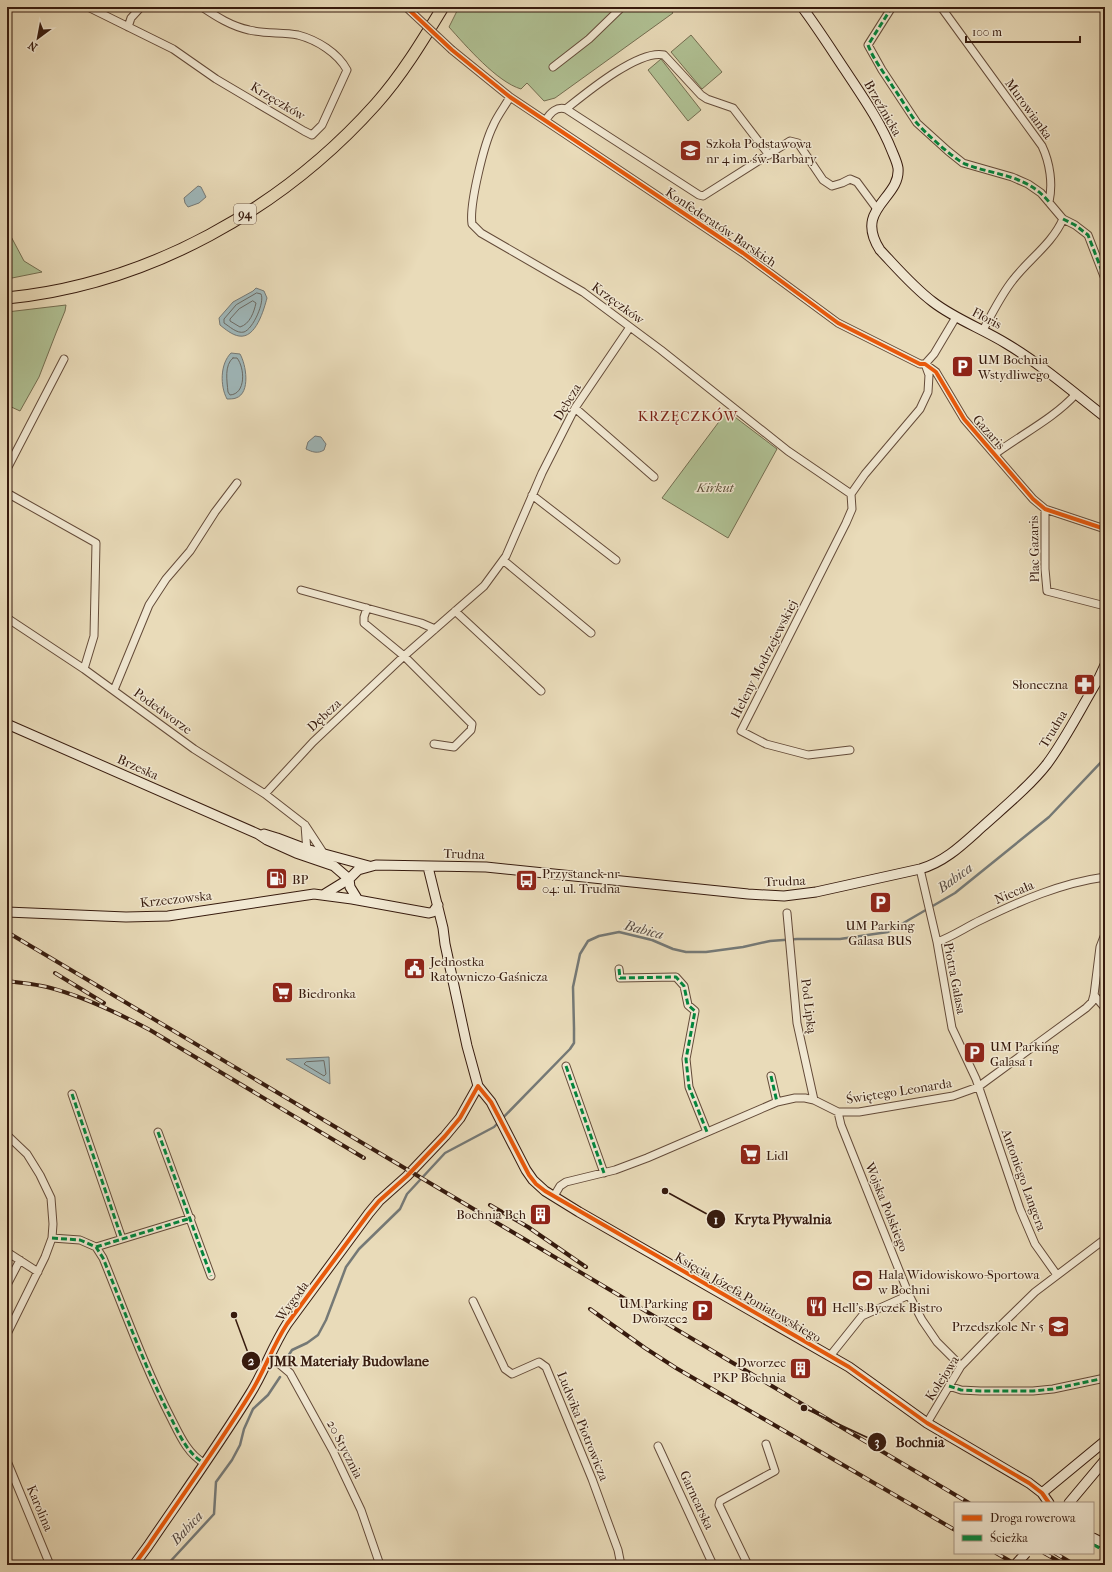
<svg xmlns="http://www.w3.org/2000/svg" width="1112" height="1572" font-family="'IM FELL French Canon',serif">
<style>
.green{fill:#b0c194;stroke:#746e51}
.water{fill:#9fb8bb;stroke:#757976}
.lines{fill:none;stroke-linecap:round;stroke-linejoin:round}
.shore{stroke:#6b6a64;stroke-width:1}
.stream{stroke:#757976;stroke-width:2.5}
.street-casing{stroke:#644b39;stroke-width:9}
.secondary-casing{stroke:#371b0e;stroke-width:11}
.primary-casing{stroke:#371b0e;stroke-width:13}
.street{stroke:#f1e8d2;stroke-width:7}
.secondary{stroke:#f1e8d2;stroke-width:9}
.primary{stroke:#e9dbb9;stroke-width:11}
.rail-casing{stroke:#371b0e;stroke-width:4}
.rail{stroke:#f1e8d2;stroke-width:2.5;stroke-dasharray:8;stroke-linecap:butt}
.street-bridge-casing{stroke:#644b39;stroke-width:9;stroke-linecap:butt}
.secondary-bridge-casing{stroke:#371b0e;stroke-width:11;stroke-linecap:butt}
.street-bridge{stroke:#f1e8d2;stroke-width:7}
.secondary-bridge{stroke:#f1e8d2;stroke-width:9}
.quiet{stroke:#00873e;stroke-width:3;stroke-dasharray:6 3;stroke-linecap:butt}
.cycleway-casing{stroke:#f1e8d2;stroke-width:6}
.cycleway{stroke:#e8590c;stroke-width:4}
.labels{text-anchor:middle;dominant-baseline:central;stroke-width:3;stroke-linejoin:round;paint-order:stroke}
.shield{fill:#f1e8d2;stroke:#6f5849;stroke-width:1}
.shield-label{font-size:12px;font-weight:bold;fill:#371b0e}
.street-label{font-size:13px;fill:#371b0e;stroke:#f1e8d2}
.poi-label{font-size:13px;fill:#371b0e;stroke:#f1e8d2;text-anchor:start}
.park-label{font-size:13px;font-style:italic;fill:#5b4d36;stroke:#f1e8d2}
.neighbourhood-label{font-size:14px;letter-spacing:1px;fill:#7a1f14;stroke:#f1e8d2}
.water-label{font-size:14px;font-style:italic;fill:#564a42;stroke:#f1e8d2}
.leader{fill:none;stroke:#371b0e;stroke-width:1.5}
.callout-dot{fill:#371b0e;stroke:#f1e8d2;stroke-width:1.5}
.mark-label{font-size:12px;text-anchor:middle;font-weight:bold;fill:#fff}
.callout-label{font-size:14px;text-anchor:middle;font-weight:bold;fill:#371b0e;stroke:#f1e8d2;stroke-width:3;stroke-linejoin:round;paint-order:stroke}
</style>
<rect width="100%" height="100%" fill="#e9dbb9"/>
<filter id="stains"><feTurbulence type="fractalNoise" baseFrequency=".005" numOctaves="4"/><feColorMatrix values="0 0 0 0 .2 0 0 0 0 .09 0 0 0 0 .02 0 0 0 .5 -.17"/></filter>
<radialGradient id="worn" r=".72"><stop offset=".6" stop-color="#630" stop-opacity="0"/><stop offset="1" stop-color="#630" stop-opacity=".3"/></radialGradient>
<path class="green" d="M459,7H668L673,13L555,98L544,101L527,83L521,89C497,82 466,46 449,27Z
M691,35L722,72L702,89L671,52Z
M661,59L701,110L688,121L648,70Z
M7,229L24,261L42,272L7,279Z
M66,305L65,311L56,333L39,377L20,411L7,405V312Z
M727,411L777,449L728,538L662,498Z"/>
<path class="water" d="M198,186L201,187L206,197L199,203L188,207L185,203L184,198Z
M256,288L264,291L267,298C264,309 256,339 239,336C232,335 225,329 220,325L219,318L233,302L253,291Z
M231,353L240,354C246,364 251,393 236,398C234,399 229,399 227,399C220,386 220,364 231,353Z
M315,436L321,437L326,444L324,450C318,454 312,452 306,449L308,442Z
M329,1057L330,1084L286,1059Z"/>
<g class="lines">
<path class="shore" d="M257,293L261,294C265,302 253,329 244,332C237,334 229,326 224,323V319L236,305Z
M253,301L256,303C254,312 250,324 240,327L230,321V319L239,309Z
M233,358H237C245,368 246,394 230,395L228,392C227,381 224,365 233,358Z
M324,1061L326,1074L324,1076L304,1064L306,1062Z"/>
<path class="stream" d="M285,1361L292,1350L307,1343L318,1335L326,1320L346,1267L359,1249L400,1209L407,1194L445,1153L494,1127L570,1049L574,1043V1028L573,987L580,954L588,941L599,936L619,932L652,940L673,949L686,952H706L743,947L770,941L797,939H840L888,932L955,893L1049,817L1105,758
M167,1565L214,1514L216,1482L232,1460L240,1445L244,1429L253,1409L268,1395L280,1377"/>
<defs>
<path id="street" d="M88,7L173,49L216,79L304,131L312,135L322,125L347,70C338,53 317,40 298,35C282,32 265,34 249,30C231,26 217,17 202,7
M892,7L868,45L882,70L917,123L948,151L963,163L1012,177L1028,184L1041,193L1063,219C1052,244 1029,259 1013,280C1001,295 992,314 983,330
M941,7L1042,146C1050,163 1053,184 1049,202
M128,27L131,18L141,7
M452,50L510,97L743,253L838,323L920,364H925L936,372L964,419L1033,499L1045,509L1105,529
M553,67L589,39L622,7
M510,97C505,106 497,116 493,126C484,144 469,205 472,224L481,233L583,292L661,350L788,451L851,494
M566,109C586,93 639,49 664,55L701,95L707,99L733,108L769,155
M546,120C550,113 557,106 566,109L699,195L703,196L790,141L798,143L823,180L832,186L842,183L850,179L857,182L877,209
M1063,219L1075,225L1088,235L1105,279
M925,364L934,354L956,317
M575,408L654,477
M995,454C1022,434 1053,419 1076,394
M7,469L64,359
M7,493L96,543L94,636L84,669
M851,494L865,474L920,409L928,392L929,375L925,364
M532,495L616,560
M1045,509V569L1047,591L1105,606
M503,560L591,633
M301,590L421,623L435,629
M367,608L364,617V623L404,656L472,724L471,730L454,747L434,744
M455,611L541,691
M7,618L84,669L194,749L265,794L305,825L324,854
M114,690L149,605L166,579L190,551L215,512L237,483
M850,750L808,755L766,744L741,731L846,523L852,509L851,494
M265,794L313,742L404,656L484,586L506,556L542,473L575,408L630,327
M305,825L307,852
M920,869L937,942L952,1028L976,1079L1020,1209L1035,1244L1057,1275
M787,913L797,1023L814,1100
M937,942C952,937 966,927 981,920C1020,901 1061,883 1105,877
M619,969L620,978L676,977L684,986L688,1005L695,1011L686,1059L689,1087L707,1132
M1094,995L1105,1008
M566,1066L604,1173
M771,1076L777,1102
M72,1094L122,1239
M838,1112L841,1125L909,1295L922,1320L937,1342L961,1366
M158,1132L211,1276
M7,1135L27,1154L40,1175L51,1198L53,1224L52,1238L45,1257L7,1334
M554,1196L560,1186L566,1182L615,1170L647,1158L777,1102L795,1098H805L814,1100L838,1112H859L953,1096L978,1087L1086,1008L1092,1002L1094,995L1100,947L1105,934
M52,1238L80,1240L96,1247L103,1258C125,1312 145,1368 172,1420C180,1436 188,1454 204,1463
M96,1247L191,1218
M7,1252L38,1272
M7,1285L20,1260
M473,1301L505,1369L512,1374L539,1362L546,1367L592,1479L618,1550L621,1565
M270,1356L290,1373L333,1451L361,1510L380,1565
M830,1356L862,1316L909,1295
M949,1386L961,1390L980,1391H1033L1053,1389L1105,1378
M927,1423L961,1366L991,1335L1035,1292L1105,1239
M658,1446L713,1565
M7,1461L50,1565
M748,1565L719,1505L720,1501L775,1471L766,1444"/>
<path id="secondary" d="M802,7C817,27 831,49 845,70C862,96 880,121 892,151C894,156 897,162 898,168C901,199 853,208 880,250C897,268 913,287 933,302C955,319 983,329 1007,344C1042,365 1073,392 1105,417
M7,724L258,834L267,840L296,853L334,866L349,879
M264,834L277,838L306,849L369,866
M428,867L443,928L445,944L467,1046L478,1086L491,1102L526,1170L533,1180L545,1191L579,1212L849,1367L927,1423L1029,1483L1042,1493L1049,1503
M349,879L350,887L358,900
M323,895L349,879L358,870L376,865L486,867L748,894L784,896L816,892L920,869C945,862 963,844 982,827C1004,807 1029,787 1047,764C1067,737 1082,706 1099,678L1105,665
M7,912L126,917L168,916L314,894L352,899L429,913L433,912L438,905
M1042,1493L1105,1441
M1069,1503L1105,1460
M1093,1538L1105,1544
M134,1565L148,1546C182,1496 218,1446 250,1394C264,1372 272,1347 287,1324L369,1213L379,1201L407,1176L445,1136L460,1118L478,1086"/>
<path id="primary" d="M7,298C149,284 282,209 376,104C402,75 423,40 443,7"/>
</defs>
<use href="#street" class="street-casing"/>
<use href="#secondary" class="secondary-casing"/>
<use href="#primary" class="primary-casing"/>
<use href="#street" class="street"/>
<use href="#secondary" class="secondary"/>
<use href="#primary" class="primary"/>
<defs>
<path id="rail" d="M7,932L969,1503
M55,973L104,1003
M7,981C20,983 34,984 47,987C83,996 118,1013 150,1030L364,1158
M490,1205L528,1227L586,1267
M590,1309L645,1348L676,1368L955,1530
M996,1553L1017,1565
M1044,1553L1060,1562
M1055,1553L1075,1565"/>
</defs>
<use href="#rail" class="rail-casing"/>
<use href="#rail" class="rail"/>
<defs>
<path id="street-bridge" d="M406,7L452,50"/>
<path id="secondary-bridge" d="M1015,1565L1026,1553"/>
</defs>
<use href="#street-bridge" class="street-bridge-casing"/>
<use href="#secondary-bridge" class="secondary-bridge-casing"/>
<use href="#street-bridge" class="street-bridge"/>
<use href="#secondary-bridge" class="secondary-bridge"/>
<path class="quiet" d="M892,7L868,45C873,59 885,74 893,87C901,98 908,111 916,122C924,132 954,159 965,164C996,176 1026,174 1049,202
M1063,219L1075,225L1088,235L1105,279
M619,969L620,978L676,977L684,986L688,1005L695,1011L686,1059L689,1087L707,1132
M566,1066L604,1173
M771,1076L777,1102
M72,1094L122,1239
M158,1132L211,1276
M52,1238L80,1240L96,1247L103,1258C125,1312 145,1368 172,1420C180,1436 188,1454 204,1463
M96,1247L191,1218
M949,1386L961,1390L980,1391H1033L1053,1389L1105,1378
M1094,1545L1105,1551"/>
<defs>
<path id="cycleway" d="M406,7L452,50L510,97L743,253L838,323L920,364H925L936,372L964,419L1033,499L1045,509L1105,529
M134,1565L148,1546C182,1496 218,1446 250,1394C264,1372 272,1347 287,1324L369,1213L379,1201L407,1176L445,1136L460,1118L478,1086L491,1102L529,1175L536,1184L545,1191L849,1367L927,1423L1029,1483L1042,1493L1049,1503"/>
</defs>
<use href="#cycleway" class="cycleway-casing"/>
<use href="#cycleway" class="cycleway"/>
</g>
<defs>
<symbol id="school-square" viewBox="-11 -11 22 22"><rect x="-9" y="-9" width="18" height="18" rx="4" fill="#8f2418" stroke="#f1e8d2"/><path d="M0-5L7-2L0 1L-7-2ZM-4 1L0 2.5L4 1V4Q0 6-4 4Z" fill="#fff"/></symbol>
<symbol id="parking-square" viewBox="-11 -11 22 22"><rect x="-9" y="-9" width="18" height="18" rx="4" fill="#8f2418" stroke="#f1e8d2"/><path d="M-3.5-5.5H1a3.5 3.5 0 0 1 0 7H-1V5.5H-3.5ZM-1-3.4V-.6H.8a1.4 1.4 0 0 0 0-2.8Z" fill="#fff"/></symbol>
<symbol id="pharmacy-square" viewBox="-11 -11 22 22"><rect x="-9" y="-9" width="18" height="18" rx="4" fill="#8f2418" stroke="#f1e8d2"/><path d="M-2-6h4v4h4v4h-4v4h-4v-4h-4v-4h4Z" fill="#fff"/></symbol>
<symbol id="fuel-square" viewBox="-11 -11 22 22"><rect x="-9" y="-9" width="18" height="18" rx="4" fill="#8f2418" stroke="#f1e8d2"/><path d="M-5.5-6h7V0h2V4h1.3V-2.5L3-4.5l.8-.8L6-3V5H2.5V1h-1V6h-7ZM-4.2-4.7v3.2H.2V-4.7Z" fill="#fff"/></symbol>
<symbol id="bus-square" viewBox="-11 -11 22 22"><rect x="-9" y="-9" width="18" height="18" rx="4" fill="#8f2418" stroke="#f1e8d2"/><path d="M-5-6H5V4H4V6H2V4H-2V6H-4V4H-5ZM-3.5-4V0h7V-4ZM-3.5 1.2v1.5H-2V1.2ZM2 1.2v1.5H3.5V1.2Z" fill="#fff"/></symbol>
<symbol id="civic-square" viewBox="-11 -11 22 22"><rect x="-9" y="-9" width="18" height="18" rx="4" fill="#8f2418" stroke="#f1e8d2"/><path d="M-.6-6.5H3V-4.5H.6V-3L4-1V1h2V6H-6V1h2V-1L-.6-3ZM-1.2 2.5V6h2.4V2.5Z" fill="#fff"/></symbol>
<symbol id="supermarket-square" viewBox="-11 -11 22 22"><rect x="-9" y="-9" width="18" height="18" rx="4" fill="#8f2418" stroke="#f1e8d2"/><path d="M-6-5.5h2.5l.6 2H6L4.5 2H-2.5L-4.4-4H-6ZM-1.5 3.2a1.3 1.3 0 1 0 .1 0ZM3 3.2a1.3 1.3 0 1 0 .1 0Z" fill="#fff"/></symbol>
<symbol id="building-square" viewBox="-11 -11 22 22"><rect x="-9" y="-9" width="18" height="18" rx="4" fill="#8f2418" stroke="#f1e8d2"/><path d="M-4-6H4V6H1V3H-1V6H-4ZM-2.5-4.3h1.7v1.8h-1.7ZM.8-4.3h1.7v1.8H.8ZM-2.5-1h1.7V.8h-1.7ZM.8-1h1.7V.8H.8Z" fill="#fff"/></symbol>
<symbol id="stadium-square" viewBox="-11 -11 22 22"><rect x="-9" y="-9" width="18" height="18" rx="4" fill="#8f2418" stroke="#f1e8d2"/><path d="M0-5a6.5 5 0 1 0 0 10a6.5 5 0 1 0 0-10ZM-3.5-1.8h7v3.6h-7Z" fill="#fff"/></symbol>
<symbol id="restaurant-square" viewBox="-11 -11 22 22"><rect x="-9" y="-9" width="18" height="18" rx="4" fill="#8f2418" stroke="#f1e8d2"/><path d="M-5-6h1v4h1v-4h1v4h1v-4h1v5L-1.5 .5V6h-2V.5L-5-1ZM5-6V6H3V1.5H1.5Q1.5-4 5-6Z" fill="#fff"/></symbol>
</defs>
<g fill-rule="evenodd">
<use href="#school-square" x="678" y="138" width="25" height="25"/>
<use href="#parking-square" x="950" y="354" width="25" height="25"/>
<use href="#pharmacy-square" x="1072" y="672" width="25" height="25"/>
<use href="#fuel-square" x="264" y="866" width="25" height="25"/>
<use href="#bus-square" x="514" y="868" width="25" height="25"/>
<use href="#parking-square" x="868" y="890" width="25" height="25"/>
<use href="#civic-square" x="402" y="956" width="25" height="25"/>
<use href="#supermarket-square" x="270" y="980" width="25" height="25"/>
<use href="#parking-square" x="962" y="1040" width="25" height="25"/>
<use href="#supermarket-square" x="738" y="1142" width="25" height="25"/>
<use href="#building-square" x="528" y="1202" width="25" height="25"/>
<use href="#stadium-square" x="850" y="1268" width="25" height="25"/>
<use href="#restaurant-square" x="804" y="1294" width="25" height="25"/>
<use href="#parking-square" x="690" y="1298" width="25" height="25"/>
<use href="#school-square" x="1046" y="1314" width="25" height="25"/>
<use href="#building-square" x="788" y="1356" width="25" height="25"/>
</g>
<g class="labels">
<rect class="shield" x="234" y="204" width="22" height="20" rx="3"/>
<g class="shield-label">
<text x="245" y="214">94</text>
</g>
<g class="street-label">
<text transform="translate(278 101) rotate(31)">Krzęczków</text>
<text transform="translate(883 108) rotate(60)">Brzeźnicka</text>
<text transform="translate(1029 109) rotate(54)">Murowianka</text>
<text transform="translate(721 227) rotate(34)">Konfederatów Barskich</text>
<text transform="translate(618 303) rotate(36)">Krzęczków</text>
<text transform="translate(987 318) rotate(28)">Floris</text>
<text transform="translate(567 402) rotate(-59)">Dębcza</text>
<text transform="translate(989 432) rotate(48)">Gazaris</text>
<text transform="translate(1034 549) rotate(-91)">Plac Gazaris</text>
<text transform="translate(764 659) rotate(-63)">Heleny Modrzejewskiej</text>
<text transform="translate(163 711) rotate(36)">Podedworze</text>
<text transform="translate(324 715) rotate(-43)">Dębcza</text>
<text transform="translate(1053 729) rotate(-59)">Trudna</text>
<text transform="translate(138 767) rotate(24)">Brzeska</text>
<text transform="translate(464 854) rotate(2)">Trudna</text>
<text transform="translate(785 881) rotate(-2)">Trudna</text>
<text transform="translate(1014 892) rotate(-23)">Niecała</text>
<text transform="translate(176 899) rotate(-6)">Krzeczowska</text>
<text transform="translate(955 978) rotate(79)">Piotra Galasa</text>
<text transform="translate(809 1006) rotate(83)">Pod Lipką</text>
<text transform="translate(899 1091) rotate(-9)">Świętego Leonarda</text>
<text transform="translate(1024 1180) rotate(70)">Antoniego Langera</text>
<text transform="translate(887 1207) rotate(68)">Wojska Polskiego</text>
<text transform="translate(748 1297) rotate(30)">Księcia Józefa Poniatowskiego</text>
<text transform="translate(292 1301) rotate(-54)">Wygoda</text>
<text transform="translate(942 1378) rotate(-57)">Kolejowa</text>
<text transform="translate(583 1426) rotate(68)">Ludwika Piotrowicza</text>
<text transform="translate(345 1449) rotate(63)">20 Stycznia</text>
<text transform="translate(697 1500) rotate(65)">Garncarska</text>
<text transform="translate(40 1508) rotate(67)">Karolina</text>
</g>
<g class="poi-label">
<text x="706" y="143">Szkoła Podstawowa<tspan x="706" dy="15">nr 4 im. św. Barbary</tspan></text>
<text x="978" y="359">UM Bochnia<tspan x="978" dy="15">Wstydliwego</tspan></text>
<text x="1068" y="684" text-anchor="end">Słoneczna</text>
<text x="542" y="873">Przystanek nr<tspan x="542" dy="15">04: ul. Trudna</tspan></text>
<text x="292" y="879">BP</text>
<text x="880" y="925" text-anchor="middle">UM Parking<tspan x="880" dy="15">Galasa BUS</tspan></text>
<text x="430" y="961">Jednostka<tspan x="430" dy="15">Ratowniczo-Gaśnicza</tspan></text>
<text x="298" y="993">Biedronka</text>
<text x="990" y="1046">UM Parking<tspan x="990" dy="15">Galasa 1</tspan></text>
<text x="766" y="1155">Lidl</text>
<text x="526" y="1214" text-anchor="end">Bochnia Bch</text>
<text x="878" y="1274">Hala Widowiskowo-Sportowa<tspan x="878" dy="15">w Bochni</tspan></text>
<text x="688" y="1303" text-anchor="end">UM Parking<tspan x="688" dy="15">Dworzec2</tspan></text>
<text x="832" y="1307">Hell's Byczek Bistro</text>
<text x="1044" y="1326" text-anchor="end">Przedszkole Nr 5</text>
<text x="786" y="1362" text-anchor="end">Dworzec<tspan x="786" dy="15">PKP Bochnia</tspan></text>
</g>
<g class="park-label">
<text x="715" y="487">Kirkut</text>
</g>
<g class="neighbourhood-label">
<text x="688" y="416">KRZĘCZKÓW</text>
</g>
<g class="water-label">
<text transform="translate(955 878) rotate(-36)">Babica</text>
<text transform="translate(644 930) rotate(15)">Babica</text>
<text transform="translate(187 1528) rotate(-47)">Babica</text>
</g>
</g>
<path class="leader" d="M665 1191L716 1219M234 1315L251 1361M804 1408L877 1442"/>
<g class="callout-dot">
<circle cx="665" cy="1191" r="4"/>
<circle cx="234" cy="1315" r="4"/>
<circle cx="804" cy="1408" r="4"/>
<circle cx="716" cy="1219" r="10"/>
<circle cx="251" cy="1361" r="10"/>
<circle cx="877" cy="1442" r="10"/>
</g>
<g class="mark-label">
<text x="716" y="1224">1</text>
<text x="251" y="1365">2</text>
<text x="877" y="1446">3</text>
</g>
<g class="callout-label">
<text x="783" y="1224">Kryta Pływalnia</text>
<text x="349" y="1366">JMR Materiały Budowlane</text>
<text x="920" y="1447">Bochnia</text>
</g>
<rect width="1112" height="1572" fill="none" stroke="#e9dbb9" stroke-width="24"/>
<rect x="8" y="8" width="1096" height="1556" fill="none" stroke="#371b0e" stroke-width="2"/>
<rect x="12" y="12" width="1088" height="1548" fill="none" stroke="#371b0e"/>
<rect x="954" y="1502" width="140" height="52" fill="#f1e8d2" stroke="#a79684"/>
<rect x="962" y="1515" width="20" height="6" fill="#e8590c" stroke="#a79684"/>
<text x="990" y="1522" font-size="12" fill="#371b0e">Droga rowerowa</text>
<rect x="962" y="1535" width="20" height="6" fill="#00873e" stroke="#a79684"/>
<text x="990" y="1542" font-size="12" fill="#371b0e">Ścieżka</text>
<g transform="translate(38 38) rotate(212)" stroke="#f1e8d2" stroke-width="3" paint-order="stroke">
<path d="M0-3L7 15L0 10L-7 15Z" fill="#371b0e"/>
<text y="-6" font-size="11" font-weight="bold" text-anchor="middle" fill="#371b0e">N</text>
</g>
<path d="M966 36v6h114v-6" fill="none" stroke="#371b0e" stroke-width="2"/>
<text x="972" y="36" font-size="12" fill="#371b0e" stroke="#f1e8d2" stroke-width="3" paint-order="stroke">100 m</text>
<rect width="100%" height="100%" filter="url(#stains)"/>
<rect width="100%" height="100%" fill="url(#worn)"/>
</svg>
